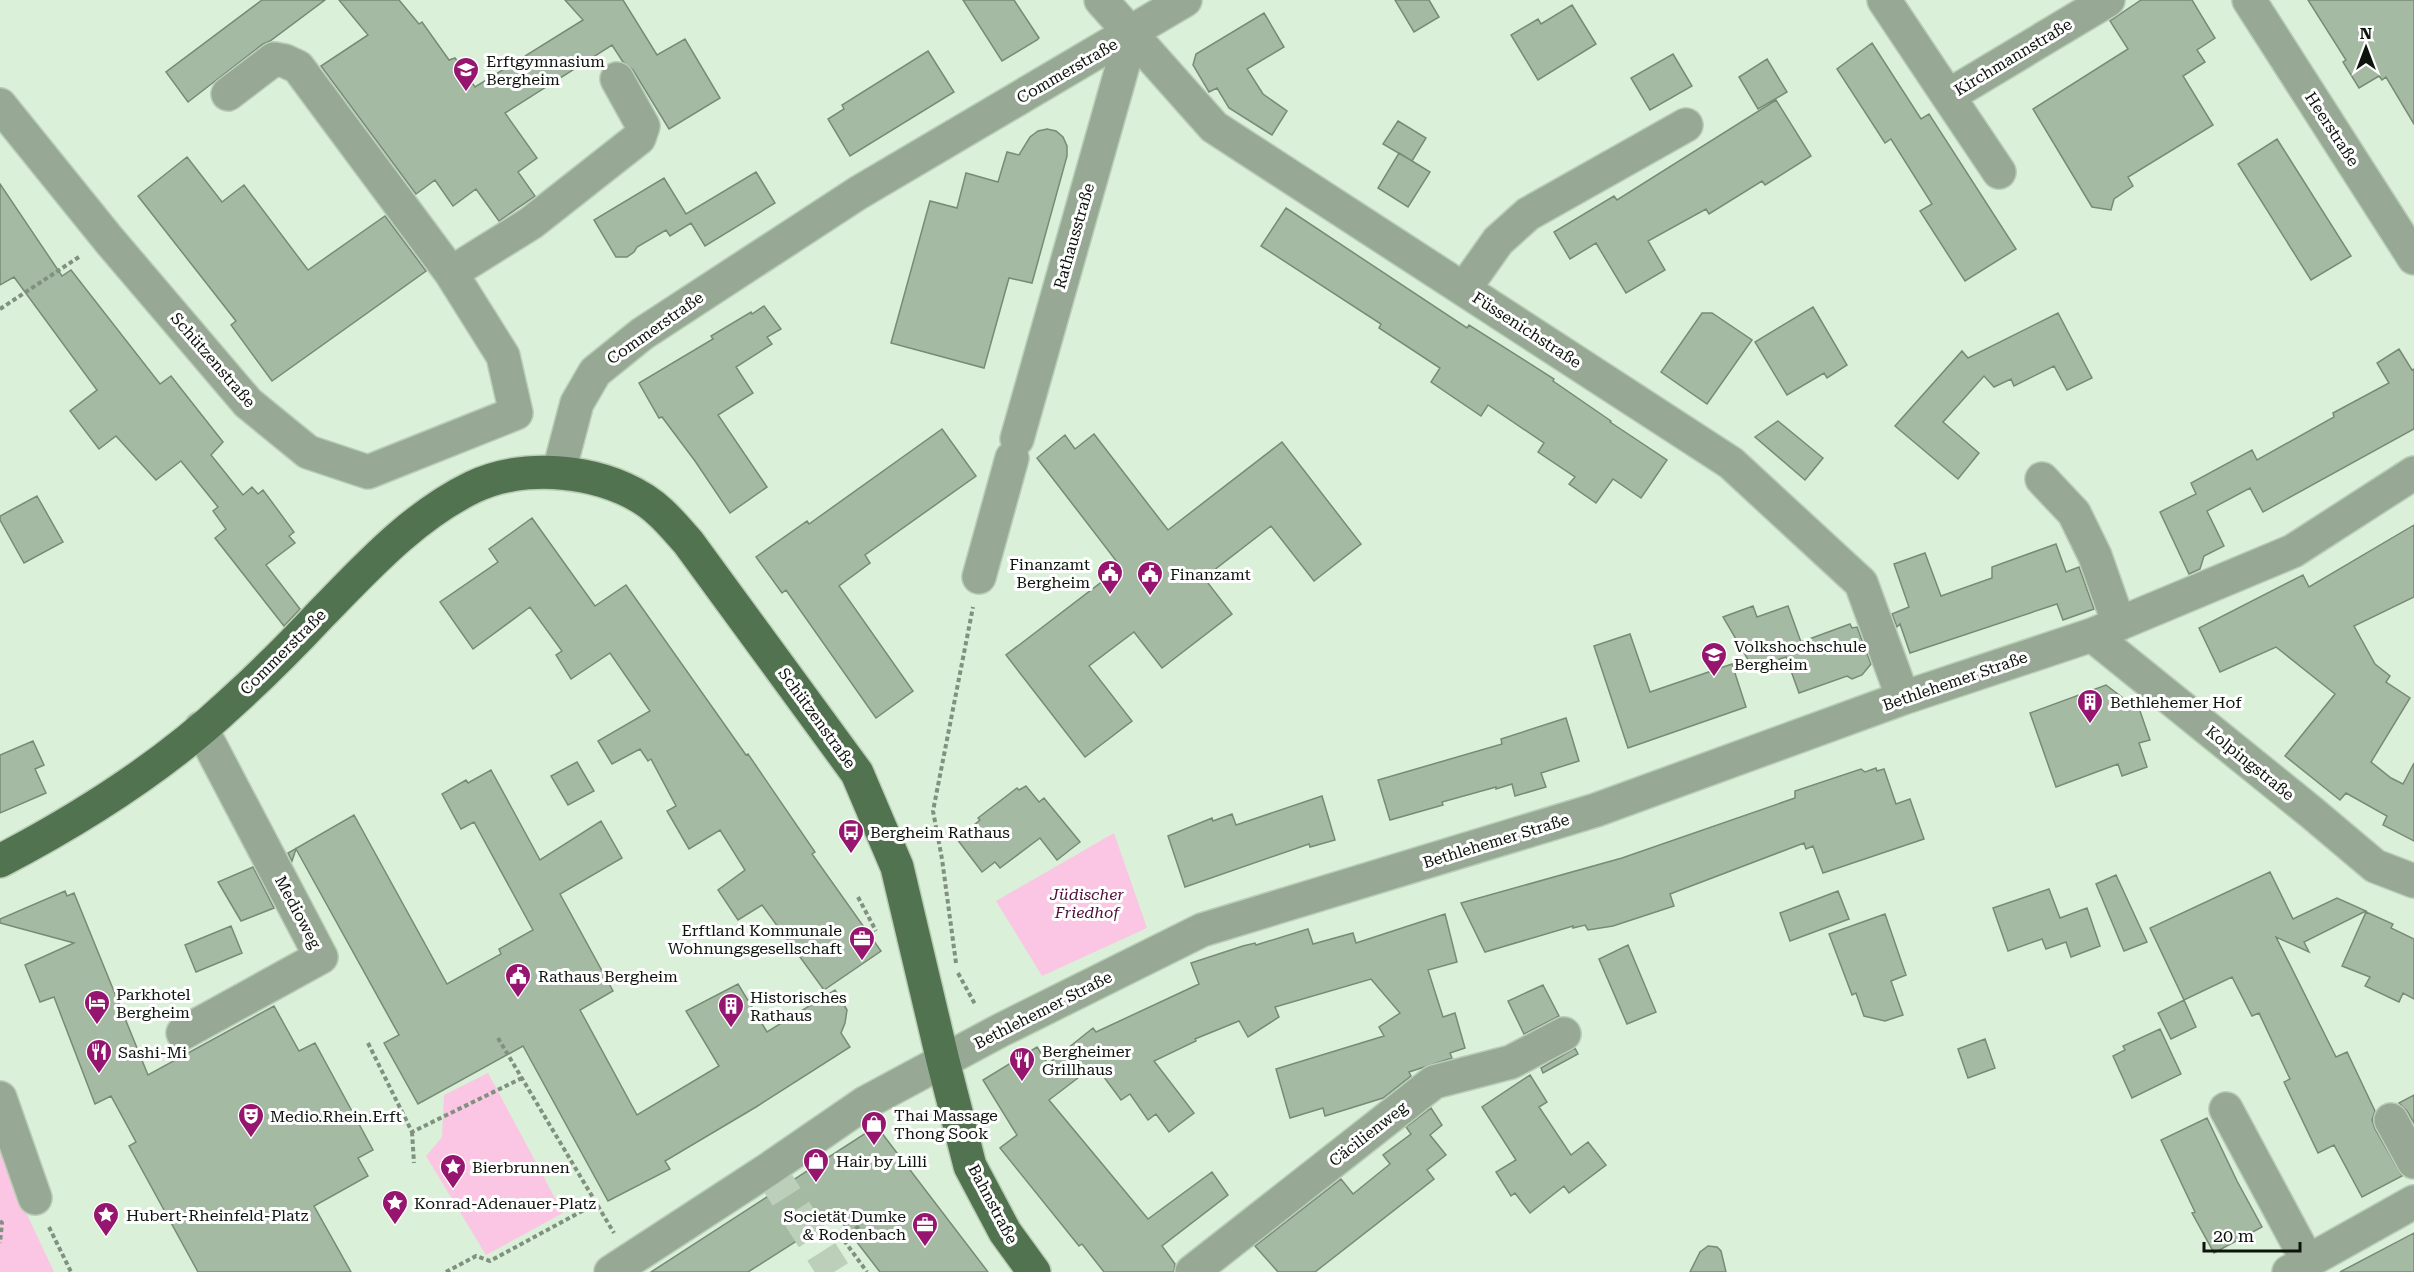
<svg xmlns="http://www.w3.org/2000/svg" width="2414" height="1272" font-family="'Roboto Serif',serif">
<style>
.green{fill:#fbc6e3}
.building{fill:#a5baa2;stroke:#778b75;stroke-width:1.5}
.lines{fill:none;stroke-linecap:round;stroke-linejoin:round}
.minor-tunnel{stroke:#bbcfb9;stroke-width:33;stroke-dasharray:33 16;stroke-linecap:butt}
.minor-casing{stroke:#b9cdb7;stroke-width:36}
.major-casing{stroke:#b9cdb7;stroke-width:36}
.path{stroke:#81917f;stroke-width:4;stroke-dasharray:4.5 3;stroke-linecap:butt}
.minor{stroke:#97a994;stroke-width:33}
.major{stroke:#52734f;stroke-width:33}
.labels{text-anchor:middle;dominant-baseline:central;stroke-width:6;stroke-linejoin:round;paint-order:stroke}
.street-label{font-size:16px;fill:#0d140c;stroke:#fff}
.poi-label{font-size:16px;fill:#0d140c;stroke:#fff;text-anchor:start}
.park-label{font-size:16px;font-style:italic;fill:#510f3b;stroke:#fff}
</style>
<rect width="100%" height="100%" fill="#daf0d8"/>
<path class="green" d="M1114,833L1147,928L1042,976L996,901Z
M488,1073L563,1213L486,1255L426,1156L442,1137L444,1095Z
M0,1145L22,1204L54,1272H0Z"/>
<path class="building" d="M262,0H325L270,41L263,44L188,102L166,72Z
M339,0H399L419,24L422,22L449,60L455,58L475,87L583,20L565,0H623L657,55L685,39L720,98L669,129L633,70L623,62L612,45L505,113L537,158L518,172L535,196L499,221L476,189L453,206L435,180L416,194L321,66L368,35Z
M963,0H1014L1039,38L1037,40L1002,61Z
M1395,0H1429L1439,17L1414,32Z
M2141,0H2192L2215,38L2197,50L2205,62L2183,76L2213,125L2128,177L2133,186L2114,199L2111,210L2092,207L2033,109L2128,49L2110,21Z
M2308,0H2414V124L2386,77L2382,80L2379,76L2359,88L2343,62L2346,60Z
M1572,5L1596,44L1538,80L1511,35L1538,19L1541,24Z
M1264,13L1284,47L1247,69L1263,94L1287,111L1272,135L1229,108L1217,88L1209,92L1193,65L1196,54Z
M1872,43L1921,119L1929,114L2016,249L1965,281L1920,211L1932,204L1891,139L1885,143L1837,69Z
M928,51L954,92L850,156L828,119L844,109L842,105Z
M1673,54L1692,86L1650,110L1631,78Z
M1767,59L1787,92L1758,109L1739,77Z
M1776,100L1811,156L1765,185L1762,181L1709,214L1706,209L1648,241L1665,270L1626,293L1596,243L1570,259L1554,232L1614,196L1617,200Z
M1398,121L1426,138L1412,161L1383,144Z
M1047,129L1056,131L1063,137L1067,146V156L1032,283L1009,278L984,368L891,343L930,201L957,208L966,173L998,182L1007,152L1019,155L1030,137L1038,131Z
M2277,139L2351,256L2311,280L2238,164Z
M1399,153L1430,172L1408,207L1378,188Z
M187,157L222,202L244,185L308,270L385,216L426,271L272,381L231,325L236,321L138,196Z
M756,172L775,203L705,246L691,223L670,236L666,230L637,247L634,252L627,257H616L594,220L664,178L686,214Z
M0,184L62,276L71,270L160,384L171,376L223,442L211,455L243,495L252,487L258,494L263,490L294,532L289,536L295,543L266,565L300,609L284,626L215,538L226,529L213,511L218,507L181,461L156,480L116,436L99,449L70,411L97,390L14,277L0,285Z
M1286,208L1467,328L1469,325L1554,379L1553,381L1611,421L1610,422L1667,460L1641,498L1613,479L1596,503L1569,484L1575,477L1538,452L1544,443L1488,405L1481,416L1431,382L1440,368L1379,328L1381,324L1261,246Z
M764,306L781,329L767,337L772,344L736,367L753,393L718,415L767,487L730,513L695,461L662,417L659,418L639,383L713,339L711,336L751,312L752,314Z
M1813,307L1847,365L1827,378L1824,373L1787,395L1755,342Z
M1702,313H1712L1752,340L1707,404L1661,372Z
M2058,313L2092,378L2067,390L2054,366L2014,386L2011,379L1994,387L1984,376L1943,422L1979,453L1958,479L1895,426L1962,351L1968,358Z
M2399,349L2412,370L2414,369V429L2263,512L2250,488L2207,511L2224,546L2204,556L2200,569L2189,574L2160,512L2196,494L2191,483L2252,450L2257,460L2334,417L2333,413L2389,383L2377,363Z
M1778,421L1823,458L1805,480L1755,437Z
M942,429L976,476L865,555L870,563L839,586L913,691L876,718L786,590L782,593L756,557L807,521L809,524Z
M1094,434L1168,530L1282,442L1361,544L1314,581L1271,526L1204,578L1232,614L1162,668L1134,632L1089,666L1132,721L1085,757L1006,655L1121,567L1037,458L1065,435L1075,449Z
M37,496L63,542L24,563L0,520V516Z
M532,518L595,606L626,585L746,755L748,754L815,852L812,854L881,951L824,990L762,905L738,920L718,890L745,870L720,830L689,849L667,811L676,806L651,759L648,761L640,749L612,764L598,741L650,711L610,653L571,679L556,655L562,651L530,607L473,649L440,602L498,562L489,549Z
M2414,525V597L2354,626L2375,664L2390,676L2386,682L2410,698L2371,762L2391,778L2403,784L2414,763V841L2383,825L2387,816L2346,793L2340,800L2285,756L2335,694L2276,647L2220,672L2199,628L2303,575L2309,587Z
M2056,544L2066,572L2079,567L2094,609L2063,620L2057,604L1910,653L1900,624L1897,627L1892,614L1909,607L1894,564L1925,553L1941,596L1992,578V567Z
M1753,606L1757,617L1788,606L1801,642L1850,624L1852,628L1857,627L1871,664L1862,675L1852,679L1847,676L1799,693L1786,657L1753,668L1723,617Z
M1630,634L1650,692L1732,664L1746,707L1628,748L1594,646Z
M2106,685L2140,711L2150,740L2139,743L2147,767L2122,776L2118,764L2056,787L2030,713Z
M1566,718L1579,761L1541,773L1546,787L1515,796L1512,784L1496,789V787L1442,802L1443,805L1390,820L1378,780L1502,744L1501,739Z
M33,741L44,765L35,769L46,793L0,813V755Z
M577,762L594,791L568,805L551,776Z
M1876,768L1877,771L1884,769L1896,804L1910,799L1924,839L1823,873L1813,846L1806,849L1804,843L1670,894L1674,906L1613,926L1588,930L1585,925L1573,928V926L1485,952L1461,903L1622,858L1795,798V791L1861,769L1865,772Z
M491,770L540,860L601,821L622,858L560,894L613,991L580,1010L637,1115L719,1066L686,1011L738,984L767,1032L835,990L847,1010L845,1023L841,1033L850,1047L756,1107L665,1161L670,1169L608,1201L523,1046L418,1104L384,1043L399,1035L296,849L292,861L288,853L354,815L447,984L501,954L499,949L533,930L474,822L461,829L442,794L466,780L468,783Z
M1026,786L1039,802L1044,798L1080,842L1057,860L1040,838L1000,868L995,862L982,872L957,839L980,820L978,818L1017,788L1019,790Z
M1322,796L1335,840L1310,847L1309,844L1185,887L1168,836L1212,818L1213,821L1232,814L1236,825Z
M253,867L274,908L241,921L218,882Z
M2270,872L2293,919L2337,898L2366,911L2304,942L2309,952L2276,937L2336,1057L2347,1052L2375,1111L2372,1120L2375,1129L2402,1176L2362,1197L2334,1145L2318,1153L2284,1082L2290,1079L2259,1013L2252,1016L2232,977L2184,1000L2150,928Z
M2116,875L2147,942L2124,951L2096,884Z
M2049,889L2060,918L2087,908L2100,946L2071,957L2066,942L2046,949L2042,939L2008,951L1993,908Z
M65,891L67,896L74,893L148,1075L274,1006L299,1051L315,1043L373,1150L358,1158L368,1176L314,1206L351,1272H198L129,1146L136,1142L111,1096L95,1104L54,997L40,1002L25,965L74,943L0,923V919Z
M1838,891L1849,919L1790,941L1780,913Z
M2366,912L2393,924L2391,928L2414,939V999L2403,993L2399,1002L2365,986L2370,977L2342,966Z
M1445,914L1457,962L1428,970L1443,1017L1455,1013L1465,1048L1450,1053L1452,1058L1409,1072L1411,1076L1383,1098L1325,1116L1323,1108L1290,1118L1276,1069L1384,1036L1379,1027L1400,1013L1371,979L1275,1007L1279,1017L1248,1037L1239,1021L1195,1039L1196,1041L1154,1061L1194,1113L1169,1132L1156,1114L1148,1120L1130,1094L1121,1100L1095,1065L1049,1100L1148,1219L1212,1172L1228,1195L1162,1246L1175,1264L1174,1272H1104L1082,1244L1079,1246L1000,1148L1017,1135L983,1080L1037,1047L1048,1064L1093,1028L1096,1032L1199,984L1191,963L1243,946L1255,943L1256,945L1308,929L1313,944L1353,933L1356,943Z
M1885,914L1906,975L1891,981L1903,1015L1885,1021L1864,1016L1856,993L1852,995L1829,934Z
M231,926L242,953L196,972L185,945Z
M1628,945L1656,1012L1627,1024L1599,959Z
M1543,985L1559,1016L1524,1034L1508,1001Z
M2184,1000L2196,1027L2171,1039L2158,1013Z
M2160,1029L2181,1074L2132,1098L2113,1056L2125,1050L2123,1046Z
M1985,1039L1995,1068L1968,1078L1958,1049Z
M1575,1048L1578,1054L1543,1073L1541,1068Z
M1530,1075L1547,1102L1539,1107L1571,1155L1588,1142L1606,1165L1569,1193L1564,1186L1530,1213L1515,1193L1511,1196L1496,1172L1516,1160L1482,1107Z
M2414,1095V1123L2407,1111L2399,1103Z
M1431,1108L1442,1125L1430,1135L1446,1155L1427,1170L1434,1179L1315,1272H1278L1255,1246L1341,1179L1353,1194L1390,1164L1383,1155L1411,1134L1406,1127Z
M2207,1118L2237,1181L2262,1227L2214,1253L2192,1213L2195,1212L2161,1140Z
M869,1131L881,1132L988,1272H880L839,1219L836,1221L834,1217L748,1272H651Z
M2414,1233V1272H2340Z
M1708,1246L1717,1247L1721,1251L1726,1272H1690L1700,1252Z"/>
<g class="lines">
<path class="minor-tunnel" d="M769,1169L834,1272"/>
<defs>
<path id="minor" d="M1101,0L1214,127L1731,463L1861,583L1903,698
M1884,0L1948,96L2108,0
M2249,0L2414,258
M1948,96L1999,172
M0,105L109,240L248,403L308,452L368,472L516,413L503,356L451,273L298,67L285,61L274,59L228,94
M451,273L531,223L639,138L643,126L617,79
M1464,289L1498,241L1528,214L1686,125
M1017,439L1132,33
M559,471L577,403L595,372L642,334L858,193L1185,0
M2042,479L2074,513L2095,556L2119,624
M979,577L1012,458
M2092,635L2311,812L2375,866L2414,881
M183,1033L321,957L201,728
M0,1098L35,1198
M2226,1109L2308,1262
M2391,1120L2414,1162
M611,1272L769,1169L865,1103L1001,1030L1202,930L1596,810L1903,698L2092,635L2293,551L2414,473
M1192,1272L1434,1082L1511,1062L1564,1034
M2289,1272L2414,1202"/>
<path id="major" d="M0,861C82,818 163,767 231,703C262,675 292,645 321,614C367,567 413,516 473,487C507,471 547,469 583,476C610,481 640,493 660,512C670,521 679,532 688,542L857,773L897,867L943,1061L970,1166L1005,1232L1034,1272"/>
</defs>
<use href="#minor" class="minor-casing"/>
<use href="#major" class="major-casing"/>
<path class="path" d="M0,309L79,257
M858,897L876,931
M956,963L942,859L933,811L973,607
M958,973L976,1006
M498,1038L614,1233
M368,1043L412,1132L522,1078
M412,1132L414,1163
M0,1221L2,1223L0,1243
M859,1226L843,1239L867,1272
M49,1227L71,1272
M446,1272L476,1256L490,1261L597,1203"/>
<use href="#minor" class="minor"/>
<use href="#major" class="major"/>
</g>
<defs>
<symbol id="school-pin" viewBox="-11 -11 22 30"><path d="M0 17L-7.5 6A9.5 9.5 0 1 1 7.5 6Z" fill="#96156e" stroke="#fff"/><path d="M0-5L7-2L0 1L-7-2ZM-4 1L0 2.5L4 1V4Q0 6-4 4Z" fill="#fff"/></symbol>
<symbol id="civic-pin" viewBox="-11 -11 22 30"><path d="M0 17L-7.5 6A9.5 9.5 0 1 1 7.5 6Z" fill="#96156e" stroke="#fff"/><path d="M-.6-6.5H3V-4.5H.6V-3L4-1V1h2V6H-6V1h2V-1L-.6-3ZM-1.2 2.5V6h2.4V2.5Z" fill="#fff"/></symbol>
<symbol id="university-pin" viewBox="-11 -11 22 30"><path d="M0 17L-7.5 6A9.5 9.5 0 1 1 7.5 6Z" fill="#96156e" stroke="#fff"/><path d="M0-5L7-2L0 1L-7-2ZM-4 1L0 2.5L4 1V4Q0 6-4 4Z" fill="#fff"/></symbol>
<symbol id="building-pin" viewBox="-11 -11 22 30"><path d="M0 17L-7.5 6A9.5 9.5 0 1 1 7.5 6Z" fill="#96156e" stroke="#fff"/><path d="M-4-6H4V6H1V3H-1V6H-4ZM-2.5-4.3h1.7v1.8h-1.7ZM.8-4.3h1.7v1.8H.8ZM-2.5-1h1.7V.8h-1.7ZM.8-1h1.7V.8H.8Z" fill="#fff"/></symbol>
<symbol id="bus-pin" viewBox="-11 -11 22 30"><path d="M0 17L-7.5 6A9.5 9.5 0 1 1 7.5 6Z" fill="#96156e" stroke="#fff"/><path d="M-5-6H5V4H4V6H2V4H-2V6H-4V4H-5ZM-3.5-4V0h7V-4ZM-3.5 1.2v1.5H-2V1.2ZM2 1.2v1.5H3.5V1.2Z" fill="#fff"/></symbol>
<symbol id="office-pin" viewBox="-11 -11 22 30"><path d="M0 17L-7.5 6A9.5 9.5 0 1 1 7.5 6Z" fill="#96156e" stroke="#fff"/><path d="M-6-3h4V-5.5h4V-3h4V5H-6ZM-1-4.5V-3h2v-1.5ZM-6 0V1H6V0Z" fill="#fff"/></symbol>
<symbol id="hotel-pin" viewBox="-11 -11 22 30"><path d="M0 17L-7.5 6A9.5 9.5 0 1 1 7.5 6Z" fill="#96156e" stroke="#fff"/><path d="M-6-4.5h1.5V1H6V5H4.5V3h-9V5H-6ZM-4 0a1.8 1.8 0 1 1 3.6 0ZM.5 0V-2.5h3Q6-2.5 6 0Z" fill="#fff"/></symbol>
<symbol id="restaurant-pin" viewBox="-11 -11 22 30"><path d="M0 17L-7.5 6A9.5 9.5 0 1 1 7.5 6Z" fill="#96156e" stroke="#fff"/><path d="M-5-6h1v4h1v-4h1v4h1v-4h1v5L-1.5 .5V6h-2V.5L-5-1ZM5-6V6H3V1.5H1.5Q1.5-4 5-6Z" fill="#fff"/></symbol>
<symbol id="theatre-pin" viewBox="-11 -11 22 30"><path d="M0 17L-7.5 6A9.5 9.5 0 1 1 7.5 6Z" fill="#96156e" stroke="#fff"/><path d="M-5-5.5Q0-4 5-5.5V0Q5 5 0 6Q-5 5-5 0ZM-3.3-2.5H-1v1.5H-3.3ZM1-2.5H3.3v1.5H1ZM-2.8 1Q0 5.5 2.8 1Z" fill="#fff"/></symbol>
<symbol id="shop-pin" viewBox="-11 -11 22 30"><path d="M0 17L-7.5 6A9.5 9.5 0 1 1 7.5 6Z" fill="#96156e" stroke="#fff"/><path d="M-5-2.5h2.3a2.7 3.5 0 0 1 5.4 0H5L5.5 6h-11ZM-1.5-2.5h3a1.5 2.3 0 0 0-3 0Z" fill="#fff"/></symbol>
<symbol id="sight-pin" viewBox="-11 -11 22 30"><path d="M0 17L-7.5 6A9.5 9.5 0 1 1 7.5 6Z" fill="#96156e" stroke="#fff"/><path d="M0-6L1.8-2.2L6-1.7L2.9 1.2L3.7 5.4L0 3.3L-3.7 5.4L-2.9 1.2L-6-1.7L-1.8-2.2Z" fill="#fff"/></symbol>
</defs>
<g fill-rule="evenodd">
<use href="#school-pin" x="451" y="55" width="30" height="40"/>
<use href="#civic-pin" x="1095" y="558" width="30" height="40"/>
<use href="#civic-pin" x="1135" y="559" width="30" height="40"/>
<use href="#university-pin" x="1699" y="640" width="30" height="40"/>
<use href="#building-pin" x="2075" y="687" width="30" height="40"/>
<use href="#bus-pin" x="836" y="817" width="30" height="40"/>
<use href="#office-pin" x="847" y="924" width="30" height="40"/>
<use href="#civic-pin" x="503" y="961" width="30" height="40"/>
<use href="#hotel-pin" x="82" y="988" width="30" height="40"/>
<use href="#building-pin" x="716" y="991" width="30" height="40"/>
<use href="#restaurant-pin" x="84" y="1037" width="30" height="40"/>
<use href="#restaurant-pin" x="1007" y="1045" width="30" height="40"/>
<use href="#theatre-pin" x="236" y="1101" width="30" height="40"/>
<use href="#shop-pin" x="859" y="1109" width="30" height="40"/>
<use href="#shop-pin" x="801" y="1146" width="30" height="40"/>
<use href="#sight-pin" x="438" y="1152" width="30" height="40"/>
<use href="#sight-pin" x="380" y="1188" width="30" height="40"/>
<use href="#sight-pin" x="91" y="1200" width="30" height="40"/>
<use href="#office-pin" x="910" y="1210" width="30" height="40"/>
</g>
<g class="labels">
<g class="street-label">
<text transform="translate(2013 57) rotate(-31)">Kirchmannstraße</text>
<text transform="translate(1067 71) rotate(-30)">Commerstraße</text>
<text transform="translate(2332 129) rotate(57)">Heerstraße</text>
<text transform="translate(1074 236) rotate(-74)">Rathausstraße</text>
<text transform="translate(655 328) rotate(-35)">Commerstraße</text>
<text transform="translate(1527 330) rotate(33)">Füssenichstraße</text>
<text transform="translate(213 360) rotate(49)">Schützenstraße</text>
<text transform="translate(283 652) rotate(-45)">Commerstraße</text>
<text transform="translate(1955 681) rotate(-19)">Bethlehemer Straße</text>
<text transform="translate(817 718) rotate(54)">Schützenstraße</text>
<text transform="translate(2250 763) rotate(39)">Kolpingstraße</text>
<text transform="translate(1496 841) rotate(-17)">Bethlehemer Straße</text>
<text transform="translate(298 912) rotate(62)">Medioweg</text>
<text transform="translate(1043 1010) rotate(-27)">Bethlehemer Straße</text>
<text transform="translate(1368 1134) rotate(-38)">Cäcilienweg</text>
<text transform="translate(993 1204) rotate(62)">Bahnstraße</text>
</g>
<g class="poi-label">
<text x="486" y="61">Erftgymnasium<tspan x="486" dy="18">Bergheim</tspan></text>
<text x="1090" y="564" text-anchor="end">Finanzamt<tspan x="1090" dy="18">Bergheim</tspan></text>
<text x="1170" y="574">Finanzamt</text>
<text x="1734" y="646">Volkshochschule<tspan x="1734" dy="18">Bergheim</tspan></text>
<text x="2110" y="702">Bethlehemer Hof</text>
<text x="870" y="832">Bergheim Rathaus</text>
<text x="842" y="930" text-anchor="end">Erftland Kommunale<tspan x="842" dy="18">Wohnungsgesellschaft</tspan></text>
<text x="538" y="976">Rathaus Bergheim</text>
<text x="116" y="994">Parkhotel<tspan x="116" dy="18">Bergheim</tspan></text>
<text x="750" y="997">Historisches<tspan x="750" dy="18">Rathaus</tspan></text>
<text x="1042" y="1051">Bergheimer<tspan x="1042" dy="18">Grillhaus</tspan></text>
<text x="118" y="1052">Sashi-Mi</text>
<text x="894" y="1115">Thai Massage<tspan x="894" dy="18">Thong Sook</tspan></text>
<text x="270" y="1116">Medio.Rhein.Erft</text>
<text x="836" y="1161">Hair by Lilli</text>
<text x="472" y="1167">Bierbrunnen</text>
<text x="414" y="1203">Konrad-Adenauer-Platz</text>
<text x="126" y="1215">Hubert-Rheinfeld-Platz</text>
<text x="906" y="1216" text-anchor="end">Societät Dumke<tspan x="906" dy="18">&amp; Rodenbach</tspan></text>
</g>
<g class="park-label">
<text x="1087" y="894">Jüdischer<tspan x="1087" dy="18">Friedhof</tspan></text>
</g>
</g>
<g transform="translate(2366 48)" stroke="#ffffff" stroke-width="4.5" paint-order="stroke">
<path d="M0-4.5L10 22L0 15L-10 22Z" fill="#0d140c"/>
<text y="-9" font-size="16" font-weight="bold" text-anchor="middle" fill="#0d140c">N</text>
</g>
<path d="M2204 1242v9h96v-9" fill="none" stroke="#0d140c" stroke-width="3"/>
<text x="2213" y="1242" font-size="18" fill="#0d140c" stroke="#ffffff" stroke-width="4.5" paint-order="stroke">20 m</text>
</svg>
